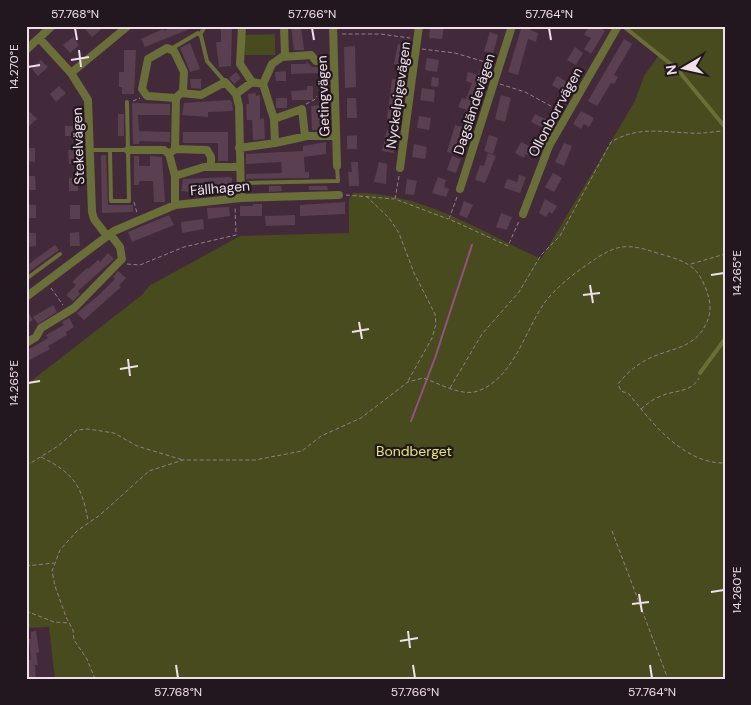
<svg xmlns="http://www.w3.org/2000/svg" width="751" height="705" font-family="'DM Sans',sans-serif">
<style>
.green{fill:#484b1d}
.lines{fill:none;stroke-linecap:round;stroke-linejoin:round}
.stream{stroke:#955181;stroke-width:2}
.building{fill:#5a3f51}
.path{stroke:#937f8c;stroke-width:1;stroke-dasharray:4 2.5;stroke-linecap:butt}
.service{stroke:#6a6e38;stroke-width:4}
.minor{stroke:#6a6e38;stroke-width:8}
.ticks{fill:none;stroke:#efdfe9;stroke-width:2}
.labels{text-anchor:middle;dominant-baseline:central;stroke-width:4.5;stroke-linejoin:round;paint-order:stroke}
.street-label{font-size:14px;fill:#efdfe9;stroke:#23171f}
.park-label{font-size:14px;fill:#e2e975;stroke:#23171f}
.neatline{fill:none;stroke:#efdfe9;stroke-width:2}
.ticks-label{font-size:12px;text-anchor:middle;fill:#efdfe9}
</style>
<rect width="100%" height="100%" fill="#432a3b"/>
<path class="green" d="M620,26H725V679H55L49,627L26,628V385L142,295L149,286L240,236L349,233V199L353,193C420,191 482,232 541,259L635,101L644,76L659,55Z
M275,34V55H245L244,35Z"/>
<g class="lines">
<path class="stream" d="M411,421L435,358L472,245"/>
</g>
<path class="building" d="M89,26H105L92,37L85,29Z
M175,26H197L145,47L141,39L163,29L164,31Z
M221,26H232L231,66L219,67L216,42H221Z
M291,26H301L304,50H294Z
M430,26L444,27L442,39L429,38Z
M522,26H532L530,30L538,33L536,42L528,39L518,75L508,72Z
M589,26H597L605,31L591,54L584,49L591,38L584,35Z
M490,32L498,35L493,54L484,51Z
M73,37L79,45L70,53L63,45Z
M624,39L632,44L614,75L618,77L614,84L611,83L597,106L588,101Z
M190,43L200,69L190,72L180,48Z
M398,44L407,46L406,66L394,64Z
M355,46L356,87L345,88L344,47Z
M575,47L583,53L576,65L567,60Z
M124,50H136L134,94H122V87H119V72H124Z
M427,58L439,60L437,72L425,70Z
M41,60L48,67L38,76L32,69Z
M306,61L312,67H326L327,85H321V73L291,74V64H306Z
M481,67L488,69L474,102L477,103L466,137L461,135L457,155L447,152L455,125L462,127L468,110L458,107L462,98L466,99L472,83L466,81L468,72L478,75Z
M286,71V81H276L275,72Z
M236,72L241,78L234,84L229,78Z
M557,76L572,85L567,94L552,85Z
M432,77L439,78L438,87L431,86Z
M190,79H201V89L191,88Z
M392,79L404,80L399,107V121L387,120Z
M59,86L66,93L56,102L50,94Z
M307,86H313V100H292L291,91L307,90Z
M422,88L435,90L434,102L420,100Z
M256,93V96L260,95V119L264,118L265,139L253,140L252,120H247L246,104H249L248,94Z
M501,95L511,98L505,122L495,119Z
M276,98H287V108H276Z
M347,98H356L357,118H347Z
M230,100L232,102L233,111L208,112V117L182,115L184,103Z
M132,103L170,104V115H138L139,131L170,132V142L139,141V144H133Z
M321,105L322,130H312L311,106Z
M581,111L594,118L589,127L584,124L581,129L573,124Z
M30,112L37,119L26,129V116Z
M118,114H124V136H118Z
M535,114L550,121L546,129L531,122Z
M419,116L431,118L429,130L417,128Z
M65,126H78V136H65Z
M387,130L395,132L394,153L382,151Z
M183,132H228V161H218V143H183Z
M357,135V149H347V136Z
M489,135L498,138L493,154L484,151Z
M326,142V154L304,157L305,172H309V178L246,179V174L282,173L281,162L246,164V154L303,151V146Z
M521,142L536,149L532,157L525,154L524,158L515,153Z
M564,143L572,146L564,166L555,162Z
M414,144L427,147L425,159L412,157Z
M26,148H35V162L26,161Z
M68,150H78V164H69Z
M488,153L496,156L485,183L475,180L480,165L484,166Z
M101,155H106L108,205H133V212L102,213Z
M134,156H139V166H150V156L162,157L165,202H154L153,181H139V185H134Z
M452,156L461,159L456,173L447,170Z
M351,162H358L359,186H349L348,172H352Z
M379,162L387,164L386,184L374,182Z
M553,173L562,178L554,192L545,187Z
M519,175L526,177L520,193L504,188L507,179L517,182Z
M26,176H35L36,190H26Z
M229,177L232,178V187L207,188V193L181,191L183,179Z
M438,177L446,180L444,187L449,189L446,197L432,193Z
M69,178H78V191H69Z
M407,179L417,181L414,195L405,194Z
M269,186H281L282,191L269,192Z
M309,186H327L328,190H309Z
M545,199L557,206L552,214L549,212L546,217L539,213Z
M464,201L473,205L467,218L459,215Z
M345,202V214L300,216V205Z
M253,204H262V216H240V206H253Z
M26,205H36V218H27Z
M70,205H80V219H70Z
M229,207L230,216L208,219L207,208Z
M501,213L512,217L507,230L496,227Z
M169,215L174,225L132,242L128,232Z
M295,215V225L266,226L265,216Z
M203,219L204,229L182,233L181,222Z
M79,232L80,246H70V233Z
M26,233H36V246L27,247Z
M55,245L59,250L26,274V266Z
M108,253L114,259L78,291L80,294L73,301L66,295L76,285L72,282L87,268L88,269L98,260L100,262Z
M118,271L126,278L119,285L121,287L84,320L77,313L99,295L115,279L113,277Z
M53,305L57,312L38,324L33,317Z
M26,309L33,320L26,324Z
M69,318L74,327L66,332L67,335L48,346L50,349L26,362V351L48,338L46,335L64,325L62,322Z
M36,631L39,652L36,653L38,665H35L36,679H27V660H31L29,639H31V632Z"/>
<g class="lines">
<path class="path" d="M342,34H380L410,38
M422,49L455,53L492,64
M500,84L525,92L560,111
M133,101L140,98
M306,104L314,100L317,96
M399,176L395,199L448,219
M346,195L394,199
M366,196L389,218L399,233L414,273L435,314L436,324L432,338L408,381
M457,197L449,219L508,246L519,221
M134,202L137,213
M127,264L140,265L184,247L236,235L235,206
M691,264L725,254
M51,288L63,305
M450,388L482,334L519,292L541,255L560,236L611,142C638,126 661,132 690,133C701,134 711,132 722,131
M641,409C647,404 653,399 661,396C674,390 691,393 699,378
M41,457C74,473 82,486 88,521
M26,466L58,446L77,430L88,429L114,433L137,446L183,460
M612,531L668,679
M26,566L54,563
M26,611L54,622L69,623
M95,679L87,659L74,640L73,630L66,617L55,586L52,571L60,550L77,531L100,515L149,471L183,460H255L302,451L321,436L361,418L408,382L423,378C439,383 461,397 478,391C514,378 525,330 545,302C557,287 572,275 588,264C615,245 625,242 657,253C677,259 694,262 703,282C711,300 714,313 702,331C689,349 669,349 650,358C637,364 626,374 618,384L621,391L629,394C652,423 684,464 725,463"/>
<path class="service" d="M623,26L677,69L725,127
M200,35L205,26
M171,49L198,33L201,36L207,61L225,82
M92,150H128
M110,150L111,201H129L127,102
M245,183L338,181L337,166
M26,279L60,254
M700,373L725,339"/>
<path class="minor" d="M242,26L240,64L252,82L263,84L272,64L282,57L311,55L316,61
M284,26L285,56
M333,26L337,166
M39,38L71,73L88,100L92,212L94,219L107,236
M26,50L52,26
M71,73L128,26
M263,84L274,119L275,143L307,136H336
M182,93L201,95L225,82L236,94
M274,119L302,109L305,136
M239,148L275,143
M175,149L176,98L183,91L184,72L174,51L167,48L148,59L142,89L147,96L176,98
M128,150H164L169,154
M400,168L419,26
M175,176L169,154L175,149L207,150L211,157V166
M460,189L512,26
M241,198L239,106L236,94L252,82
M175,205V176L204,167H240
M523,214L549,146L618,26
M26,297L114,231L175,205L241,198L339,195
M26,343L36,337L41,328L74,308L122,259L120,247L110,234"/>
</g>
<path class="ticks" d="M75,28L77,40M312,28L314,40M549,28L551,40M79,50L81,67M71,60L89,57M28,67L40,65M711,275L724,273M590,285L593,303M583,295L600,293M359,322L362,339M352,332L369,329M128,359L130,376M120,369L138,366M28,383L40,381M711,592L724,590M639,594L642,612M632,604L649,602M408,631L410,648M400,641L418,638M176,665L178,678M413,665L415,678M650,665L652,678"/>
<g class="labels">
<g class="street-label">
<text transform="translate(398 95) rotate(-82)">Nyckelpigevägen</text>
<text transform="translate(323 96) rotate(-92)">Getingvägen</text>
<text transform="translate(474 104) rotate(-72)">Dagsländevägen</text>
<text transform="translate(555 112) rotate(-62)">Ollonborrvägen</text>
<text transform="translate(78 146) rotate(-92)">Stekelvägen</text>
<text transform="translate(220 188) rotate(-5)">Fällhagen</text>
</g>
<g class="park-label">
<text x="414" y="451">Bondberget</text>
</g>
</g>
<rect width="751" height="705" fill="none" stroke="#23171f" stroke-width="55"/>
<g transform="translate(684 68) rotate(261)" stroke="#23171f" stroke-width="4" paint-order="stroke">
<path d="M0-4L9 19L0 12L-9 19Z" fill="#efdfe9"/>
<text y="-8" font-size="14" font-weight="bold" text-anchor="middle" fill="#efdfe9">N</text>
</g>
<rect x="28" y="28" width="696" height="650" class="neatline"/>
<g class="ticks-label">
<text x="75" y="18">57.768°N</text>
<text x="312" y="18">57.766°N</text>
<text x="549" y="18">57.764°N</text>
<text transform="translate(14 67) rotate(-90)" y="4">14.270°E</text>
<text transform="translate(737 273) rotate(-90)" y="4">14.265°E</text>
<text transform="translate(14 383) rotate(-90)" y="4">14.265°E</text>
<text transform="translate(737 590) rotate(-90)" y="4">14.260°E</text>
<text x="178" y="696">57.768°N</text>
<text x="415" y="696">57.766°N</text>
<text x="652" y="696">57.764°N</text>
</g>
</svg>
